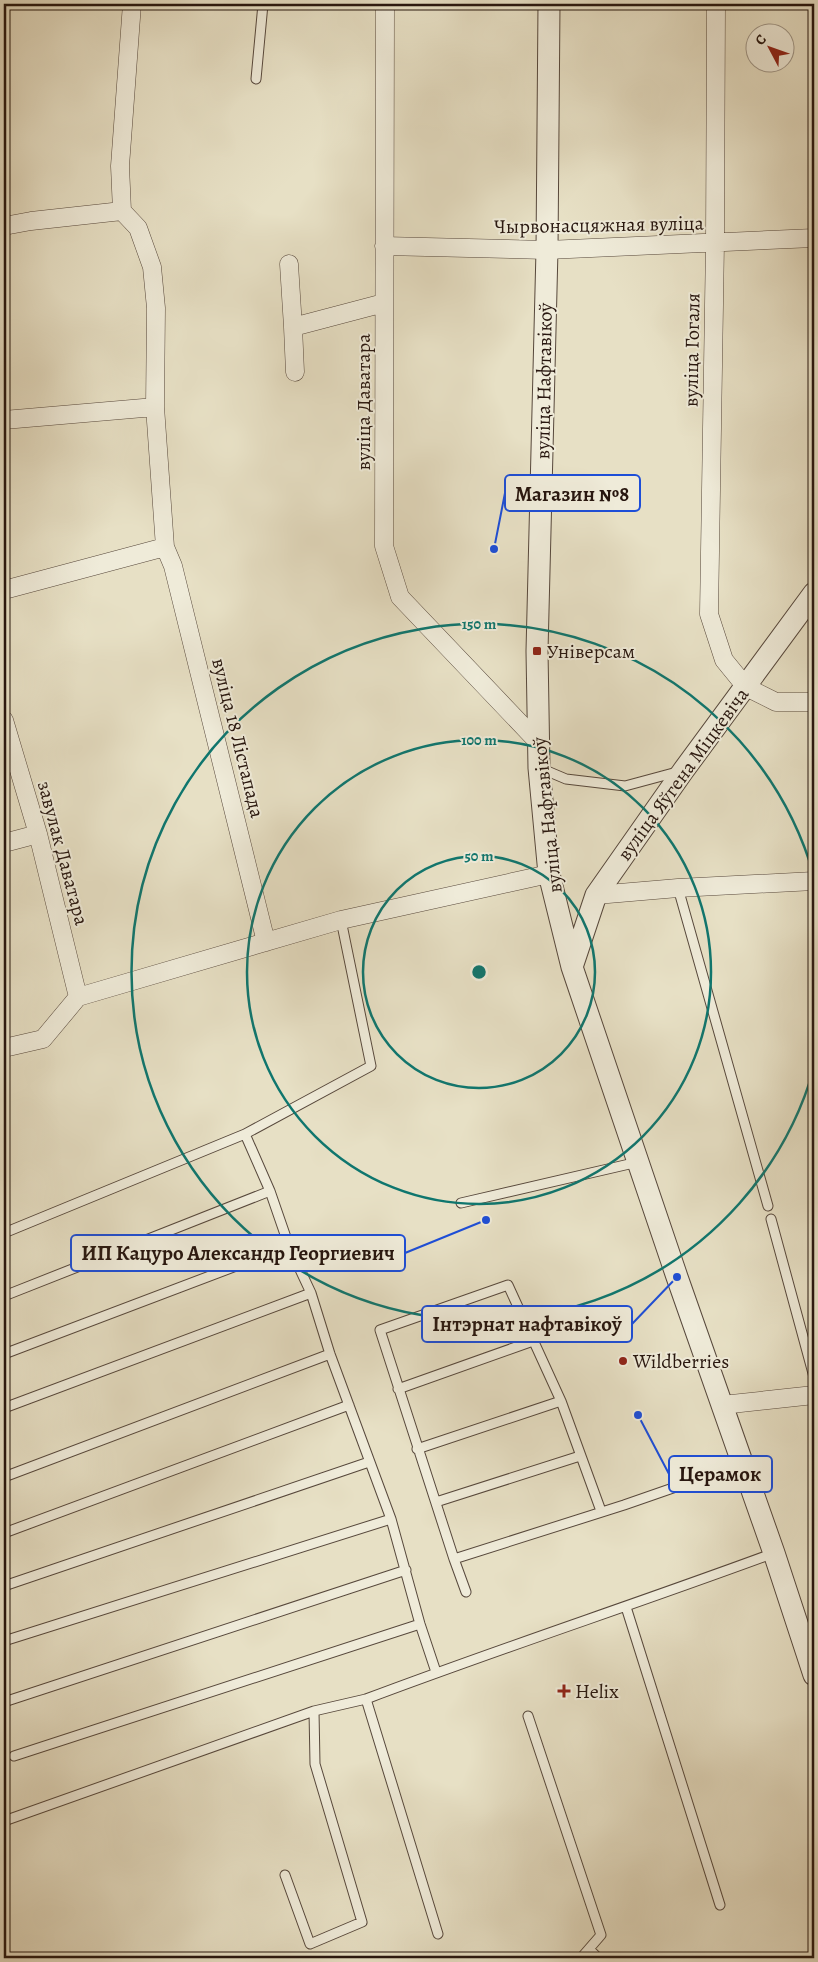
<svg xmlns="http://www.w3.org/2000/svg" width="818" height="1962" font-family="Alegreya,serif">
<style>
.lines{fill:none;stroke-linecap:round;stroke-linejoin:round}
.service-casing{stroke:#57483c;stroke-width:11}
.minor-casing{stroke:#57483c;stroke-width:19}
.tertiary-casing{stroke:#57483c;stroke-width:23}
.service{stroke:#efebd9;stroke-width:9}
.minor{stroke:#efebd9;stroke-width:18}
.tertiary{stroke:#efebd9;stroke-width:21}
.ring{fill:none;stroke:#0f766e;stroke-width:2.5}
.poi-dot{fill:#8f2418;stroke:#efebd9;stroke-width:2}
.labels{text-anchor:middle;dominant-baseline:central;stroke-width:4;stroke-linejoin:round;paint-order:stroke}
.street-label{font-size:20px;fill:#27160f;stroke:#efebd9}
.poi-label{font-size:20px;fill:#27160f;stroke:#efebd9;text-anchor:start}
.centre{fill:#0f766e;stroke:#efebd9;stroke-width:2.5}
.ring-label{font-size:15px;text-anchor:middle;font-weight:bold;fill:#0f766e;stroke:#efebd9;stroke-width:4;stroke-linejoin:round;paint-order:stroke}
.leader{fill:none;stroke:#1d4ed8;stroke-width:2}
.callout-dot{fill:#1d4ed8;stroke:#efebd9;stroke-width:2}
.callout{fill:#efebd9;stroke:#1d4ed8;stroke-width:2}
.callout-label{font-size:21px;text-anchor:middle;font-weight:bold;fill:#27160f}
</style>
<rect width="100%" height="100%" fill="#e7e0c5"/>
<filter id="stains"><feTurbulence type="fractalNoise" baseFrequency=".004" numOctaves="4"/><feColorMatrix values="0 0 0 0 .2 0 0 0 0 .09 0 0 0 0 .02 0 0 0 .5 -.17"/></filter>
<radialGradient id="worn" r=".72"><stop offset=".6" stop-color="#630" stop-opacity="0"/><stop offset="1" stop-color="#630" stop-opacity=".3"/></radialGradient>
<g class="lines">
<defs>
<path id="service" d="M256,79L263,4
M540,768L566,779L625,786L677,772
M678,888L768,1206
M245,1134L371,1066L341,920
M461,1203L638,1162
M771,1219L814,1377
M4,1233L245,1134L270,1191L289,1246L311,1293L330,1354L391,1519L420,1624L436,1672
M4,1296L270,1191
M4,1354L289,1246
M398,1389L533,1341
M4,1408L311,1293
M417,1449L561,1401
M4,1477L330,1354
M436,1502L580,1456
M601,1511L561,1401L508,1285L380,1330L454,1559L624,1505L742,1464
M4,1533L349,1405
M454,1559L466,1592
M4,1586L369,1462
M626,1607L720,1905
M4,1641L391,1519
M4,1702L406,1570
M528,1716L601,1935L581,1958
M14,1756L420,1624
M4,1821L314,1711L366,1699
M285,1875L310,1944L362,1922L315,1764L314,1711
M438,1934L366,1699C501,1648 639,1603 774,1553
M589,1949L598,1958"/>
<path id="minor" d="M385,4L384,546L400,597L538,742
M716,4L715,243L709,614L724,660L746,687L776,702H814
M122,211L138,228L152,267L156,308L155,407L165,547L173,566L266,942
M122,211L120,166L132,4
M4,226L31,221L122,211
M384,246L547,250L814,238
M289,264L293,327
M295,372L293,327L384,303
M4,420L155,407
M4,590L165,547
M4,720L38,834L78,997
M4,843L38,834
M596,895L678,888L814,881
M4,1048L43,1039L78,997L341,920L549,874
M722,1405L814,1395"/>
<path id="tertiary" d="M549,4L547,250L537,651L539,768L549,874L572,967L677,1277L774,1553L814,1675
M572,967L596,895L683,771L814,593"/>
</defs>
<use href="#service" class="service-casing"/>
<use href="#minor" class="minor-casing"/>
<use href="#tertiary" class="tertiary-casing"/>
<use href="#service" class="service"/>
<use href="#minor" class="minor"/>
<use href="#tertiary" class="tertiary"/>
</g>
<g class="ring">
<circle cx="479" cy="972" r="116"/>
<circle cx="479" cy="972" r="232"/>
<path d="M814 1068A348 348 0 1 1 814 876"/>
</g>
<g class="poi-dot">
<rect x="532" y="646" width="10" height="10" rx="2.5"/>
<circle cx="623" cy="1361" r="5"/>
<path d="M561.5 1683.5h5v5h5v5h-5v5h-5v-5h-5v-5h5z"/>
</g>
<g class="labels">
<g class="street-label">
<text transform="translate(599 225) rotate(-1)">Чырвонасцяжная вуліца</text>
<text transform="translate(692 350) rotate(-89)">вуліца Гогаля</text>
<text transform="translate(544 381) rotate(-89)">вуліца Нафтавікоў</text>
<text transform="translate(363 402) rotate(-90)">вуліца Даватара</text>
<text transform="translate(238 738) rotate(76)">вуліца 18 Лістапада</text>
<text transform="translate(683 774) rotate(-54)">вуліца Яўгена Міцкевіча</text>
<text transform="translate(547 815) rotate(-96)">вуліца Нафтавікоў</text>
<text transform="translate(63 853) rotate(75)">завулак Даватара</text>
</g>
<g class="poi-label">
<text x="547" y="651">Універсам</text>
<text x="633" y="1361">Wildberries</text>
<text x="575" y="1691">Helix</text>
</g>
</g>
<circle cx="479" cy="972" r="8" class="centre"/>
<g class="ring-label">
<text x="479" y="629">150 m</text>
<text x="479" y="745">100 m</text>
<text x="479" y="861">50 m</text>
</g>
<path class="leader" d="M494 549L505 493M486 1220L405 1253M677 1277L632 1324M638 1415L669 1474"/>
<g class="callout-dot">
<circle cx="494" cy="549" r="5"/>
<circle cx="486" cy="1220" r="5"/>
<circle cx="677" cy="1277" r="5"/>
<circle cx="638" cy="1415" r="5"/>
</g>
<g class="callout">
<rect x="505" y="475" width="135" height="36" rx="5"/>
<rect x="71" y="1235" width="334" height="36" rx="5"/>
<rect x="422" y="1306" width="210" height="36" rx="5"/>
<rect x="669" y="1456" width="103" height="36" rx="5"/>
</g>
<g class="callout-label">
<text x="572" y="501">Магазин №8</text>
<text x="238" y="1260">ИП Кацуро Александр Георгиевич</text>
<text x="527" y="1331">Інтэрнат нафтавікоў</text>
<text x="720" y="1481">Церамок</text>
</g>
<rect width="818" height="1962" fill="none" stroke="#e7e0c5" stroke-width="20"/>
<rect x="5" y="5" width="808" height="1952" fill="none" stroke="#27160f" stroke-width="2.5"/>
<rect x="10" y="10" width="798" height="1942" fill="none" stroke="#27160f"/>
<g transform="translate(770 48) rotate(311)"><circle r="24" fill="#efebd9" stroke="#9f9688"/>
<path d="M0-4L9 19L0 12L-9 19Z" fill="#8f2418"/>
<text y="-8" font-size="14" font-weight="bold" text-anchor="middle" fill="#27160f">С</text>
</g>
<rect width="100%" height="100%" filter="url(#stains)"/>
<rect width="100%" height="100%" fill="url(#worn)"/>
</svg>
